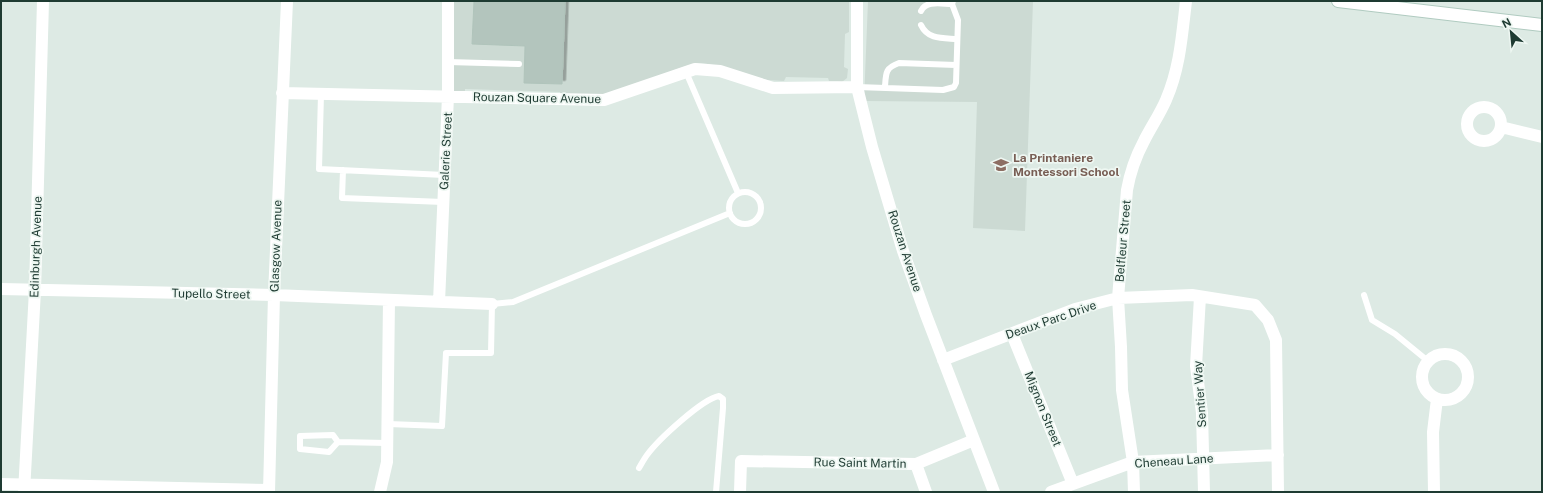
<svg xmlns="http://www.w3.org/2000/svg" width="1543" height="493" font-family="'Public Sans',sans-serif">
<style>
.built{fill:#ccdad3}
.building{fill:#b3c5bd;stroke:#b0c4bb;filter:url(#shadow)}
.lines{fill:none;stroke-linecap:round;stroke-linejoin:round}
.secondary-casing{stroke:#b0cbc0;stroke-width:14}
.lane{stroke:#fff;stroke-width:6}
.street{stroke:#fff;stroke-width:12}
.secondary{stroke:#fff;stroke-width:12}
.labels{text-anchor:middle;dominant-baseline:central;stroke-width:3.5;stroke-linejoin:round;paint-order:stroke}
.street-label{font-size:12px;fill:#1e3b32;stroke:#eef7f2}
.education-label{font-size:12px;font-weight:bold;fill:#785e54;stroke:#eef7f2;text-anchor:start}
</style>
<defs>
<filter id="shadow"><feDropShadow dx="3.5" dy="-3.5" stdDeviation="0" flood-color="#0004"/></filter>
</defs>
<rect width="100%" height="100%" fill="#ddeae4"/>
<path class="built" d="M453,1H849V32L845,34L844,67L848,69L847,78L842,82L829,81L828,78L786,77L784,81L767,80L709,64L697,63L686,66L609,94L560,95V92L465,89V93H455L451,85Z
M868,1H1033L1025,231L973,228L977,102L864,101Z"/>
<path class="building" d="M474,1H565L562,84L524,83L525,46L472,44Z"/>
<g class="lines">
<defs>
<path id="secondary" d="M1338,1L1542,25"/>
</defs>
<use href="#secondary" class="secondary-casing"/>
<path class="lane" d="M921,11C926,0 942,4 952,4
M921,25C928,40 943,38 957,39
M448,62L519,64
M686,72L738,193
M857,87L943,90L954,87L956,83L958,20L952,4L953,1
M885,87C886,73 885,68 899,63L956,65
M321,94L319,169L444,175
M343,170L342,198L443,202
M729 208a16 16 0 1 1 32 0a16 16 0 1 1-32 0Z
M1364,295L1372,320L1395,334L1428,361
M388,424L442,426L446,353H491L492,304L513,302L730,213
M338,442L329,452L300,449V436L333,435L338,442L387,443
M639,468C642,463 644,459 647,455C658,440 702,399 719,396L723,399V408L716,492"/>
<path class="street" d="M857,1V87L872,147L903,251L926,315L994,492
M282,93L604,100L695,69L720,71L773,88L857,87
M1467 124a17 17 0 1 1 34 0a17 17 0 1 1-34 0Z
M1501,127L1542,137
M1,289L274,295L492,304
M1200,297L1196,366L1202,413L1204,492
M439,302L448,96V1
M1012,334L1073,484
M1422 377a23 23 0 1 1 46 0a23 23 0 1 1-46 0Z
M943,360L1075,309L1118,298L1192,295L1255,305L1268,320L1276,340L1278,492
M916,464L926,492
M1,484L269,490
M24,492L35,290L43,1
M269,492L274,295L287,1
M380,492L387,462L389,300
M740,492L741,461L916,464L974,440
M1051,492L1133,462L1278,455
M1134,492L1133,462L1122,390L1121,347L1118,298L1127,190C1130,173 1136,156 1144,141C1151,127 1160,114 1166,100C1180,68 1182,35 1186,1
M1434,492L1433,432L1437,399"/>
<use href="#secondary" class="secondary"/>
</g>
<defs>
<symbol id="school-bare" viewBox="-9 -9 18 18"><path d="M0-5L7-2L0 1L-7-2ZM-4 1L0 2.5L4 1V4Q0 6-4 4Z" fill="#8d6e63" stroke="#eef7f2" stroke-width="2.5" paint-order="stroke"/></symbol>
</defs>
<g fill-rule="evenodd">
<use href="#school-bare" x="990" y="154" width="22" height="22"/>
</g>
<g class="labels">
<g class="street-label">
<text transform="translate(537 98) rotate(1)">Rouzan Square Avenue</text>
<text transform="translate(446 151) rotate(-87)">Galerie Street</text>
<text transform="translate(1123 241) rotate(-85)">Belfleur Street</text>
<text transform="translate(276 246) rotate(-88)">Glasgow Avenue</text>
<text transform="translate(36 247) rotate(-88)">Edinburgh Avenue</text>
<text transform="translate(905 251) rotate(72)">Rouzan Avenue</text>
<text transform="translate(211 294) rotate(1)">Tupello Street</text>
<text transform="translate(1051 320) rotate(-19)">Deaux Parc Drive</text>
<text transform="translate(1200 394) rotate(-94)">Sentier Way</text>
<text transform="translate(1043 409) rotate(68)">Mignon Street</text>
<text transform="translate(1174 461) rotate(-4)">Cheneau Lane</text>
<text transform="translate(860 463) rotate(1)">Rue Saint Martin</text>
</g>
<g class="education-label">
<text x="1013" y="158">La Printaniere<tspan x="1013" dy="14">Montessori School</tspan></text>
</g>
</g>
<rect width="1543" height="493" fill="none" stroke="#1e3b32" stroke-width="4"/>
<g transform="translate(1511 32) rotate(333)" stroke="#eef7f2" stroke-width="3" paint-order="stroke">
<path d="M0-3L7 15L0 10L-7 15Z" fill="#1e3b32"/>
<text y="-6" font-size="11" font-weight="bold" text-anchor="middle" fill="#1e3b32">N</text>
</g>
</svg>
